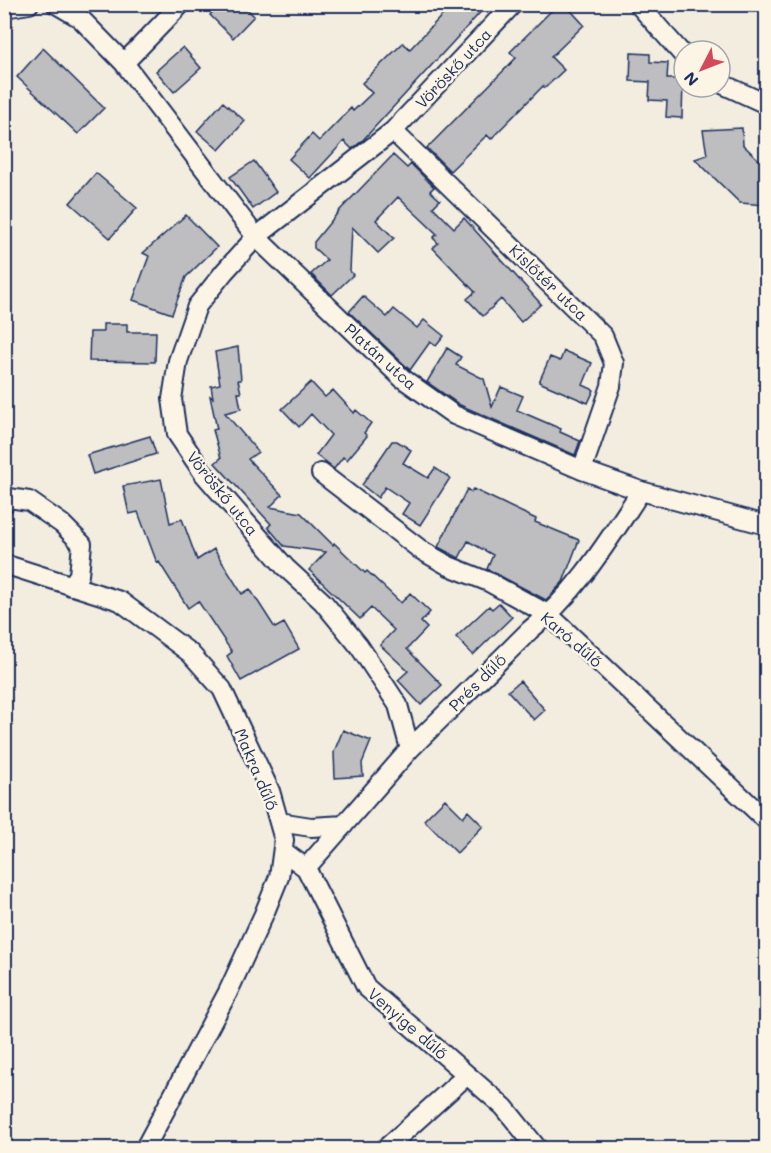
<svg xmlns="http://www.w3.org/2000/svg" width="771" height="1153" font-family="Mali,sans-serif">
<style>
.building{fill:#bebec0;stroke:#1b2f5e;stroke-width:1.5}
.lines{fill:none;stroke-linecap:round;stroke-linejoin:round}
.minor-casing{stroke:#1b2f5e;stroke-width:22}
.minor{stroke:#fcf5e5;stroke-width:18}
.labels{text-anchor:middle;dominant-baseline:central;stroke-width:5;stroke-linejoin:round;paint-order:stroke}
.street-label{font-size:16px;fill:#1b2f5e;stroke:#fcf5e5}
</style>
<rect width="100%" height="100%" fill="#f3ede0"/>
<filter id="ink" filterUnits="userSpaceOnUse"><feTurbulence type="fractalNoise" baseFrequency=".0167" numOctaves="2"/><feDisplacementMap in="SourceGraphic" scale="12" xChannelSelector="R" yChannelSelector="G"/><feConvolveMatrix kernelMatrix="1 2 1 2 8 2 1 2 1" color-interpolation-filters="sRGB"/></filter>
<g filter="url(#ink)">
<path class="building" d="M220,4H242L254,16L233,38L210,15Z
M453,4H488L362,141L352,149L344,141L310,178L289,159L312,134L319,141L351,108L353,111L372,93L362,83L403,43L410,49Z
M558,4H565L584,25L551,57L564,70L545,88L543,86L491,139L487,135L450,171L427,148L516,58L510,52Z
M183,47L201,68L174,92L156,71Z
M43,48L104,108L78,134L17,77Z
M631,53L650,54V62L668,63L667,79H683L682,118L666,117L667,101L649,100L650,82L630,81Z
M223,102L245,121L219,150L197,131Z
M742,128L743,145L758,159L766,160V205L740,203L695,159L707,155L703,130Z
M393,155L407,168L411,164L434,187L430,191L440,200L433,207L454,228L464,218L541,304L521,322L501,299L483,316L467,299L475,292L433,248L438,243L433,238L437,234L398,197L376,220L394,238L378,253L352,227L350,271L353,275L332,295L311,274L327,260L314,248V242L340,210Z
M254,161L276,192L253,209L230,177Z
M96,173L137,208L110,238L70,203Z
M186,215L217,247L186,277L172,314L133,300L149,256L143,253Z
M363,296L387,317L394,309L417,328L424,320L444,336L436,346L430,342L410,370L349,312Z
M103,324H127V332H156L155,362L89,361L90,332H103Z
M238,347L241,380H238L241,393H238L241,409L225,413L258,452L248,459L282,495L270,507L301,513L333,545L334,543L365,573L367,571L401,603L410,593L430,612L421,622L427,628L407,649L442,685L421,705L398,680L408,671L380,645L394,630L371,608L360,619L309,570L326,552L284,546L268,527L271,524L215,463L221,458L213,430L217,429L210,396L213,398L211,386L220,384L215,352Z
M447,348L461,357L456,365L484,379L492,407L501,387L523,396L517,410L561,429L560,432L580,441L575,455L460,405L427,382Z
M564,351L592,363L583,385L594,390L588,403L539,382L550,357L560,361Z
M311,382L325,397L333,390L354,413L356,410L371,423L364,433L367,436L347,460L343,457L334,469L316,455L331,435L311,414L299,427L282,409Z
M150,436L156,454L93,474L87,455Z
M392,441H397L411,450L403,463L428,478L435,468L450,478L420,525L402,514L409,503L385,487L378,498L362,485Z
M161,479L170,523L182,519L197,560L214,549L242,594L250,589L275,628L284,623L299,649L241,681L227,656L232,652L198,601L188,608L159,562L157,563L138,512L129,514L123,486Z
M467,489L471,492L473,489L536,519L535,522L579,540L563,582L546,600L487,569L493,555L468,541L459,558L438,547Z
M499,603L512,617L473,655L456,637L489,606L492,609Z
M520,681L545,710L534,720L508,691Z
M343,730L371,741L362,763L363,776L335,778L334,752Z
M445,799L463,817L468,811L483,826L457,853L424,820Z"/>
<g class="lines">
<defs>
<path id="minor" d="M56,4L80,18L124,63L256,237L402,378L454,415L582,470L641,491L766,525
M638,4L684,56
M4,8L29,4
M124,63L181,4
M720,83L766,104
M393,131L603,336L614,363L611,386L582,470
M321,473L421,550L449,566L489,582L549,615L766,820
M4,504L9,498L29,501L62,524L82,544L79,575L71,586
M4,564L120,601L190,653L222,689L270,791L284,840L279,877L264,914L228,992L145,1148
M410,749L398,705L359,646L323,602L285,567L204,474L177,434L172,399L178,361L197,306L225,271L256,237L393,131L513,4
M279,822L311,827L344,825
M283,851L306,868L366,987L504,1107L537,1148
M306,868L410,749L530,630C577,593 609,539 641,491
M386,1148L467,1075"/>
</defs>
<use href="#minor" class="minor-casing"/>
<use href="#minor" class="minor"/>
</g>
</g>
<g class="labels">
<g class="street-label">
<text transform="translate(453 68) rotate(-47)">Vöröskő utca</text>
<text transform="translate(549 282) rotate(44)">Kislőtér utca</text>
<text transform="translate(381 356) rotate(42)">Platán utca</text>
<text transform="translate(223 493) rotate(51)">Vöröskő utca</text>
<text transform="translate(572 639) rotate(41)">Karó dűlő</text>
<text transform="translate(477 682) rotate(-45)">Prés dűlő</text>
<text transform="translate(257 769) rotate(67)">Makra dűlő</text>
<text transform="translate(408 1023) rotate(41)">Venyige dűlő</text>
</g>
</g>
<rect width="771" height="1153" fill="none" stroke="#fcf5e5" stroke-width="24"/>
<rect x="12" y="12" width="747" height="1129" fill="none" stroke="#1b2f5e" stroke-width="2" filter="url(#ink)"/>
<g transform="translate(702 69) rotate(228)"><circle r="28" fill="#fcf5e5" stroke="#a2a6af" stroke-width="1.5"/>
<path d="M0-4.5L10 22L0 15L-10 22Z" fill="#d1495b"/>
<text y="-9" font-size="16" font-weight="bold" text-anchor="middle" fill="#1b2f5e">N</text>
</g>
</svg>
